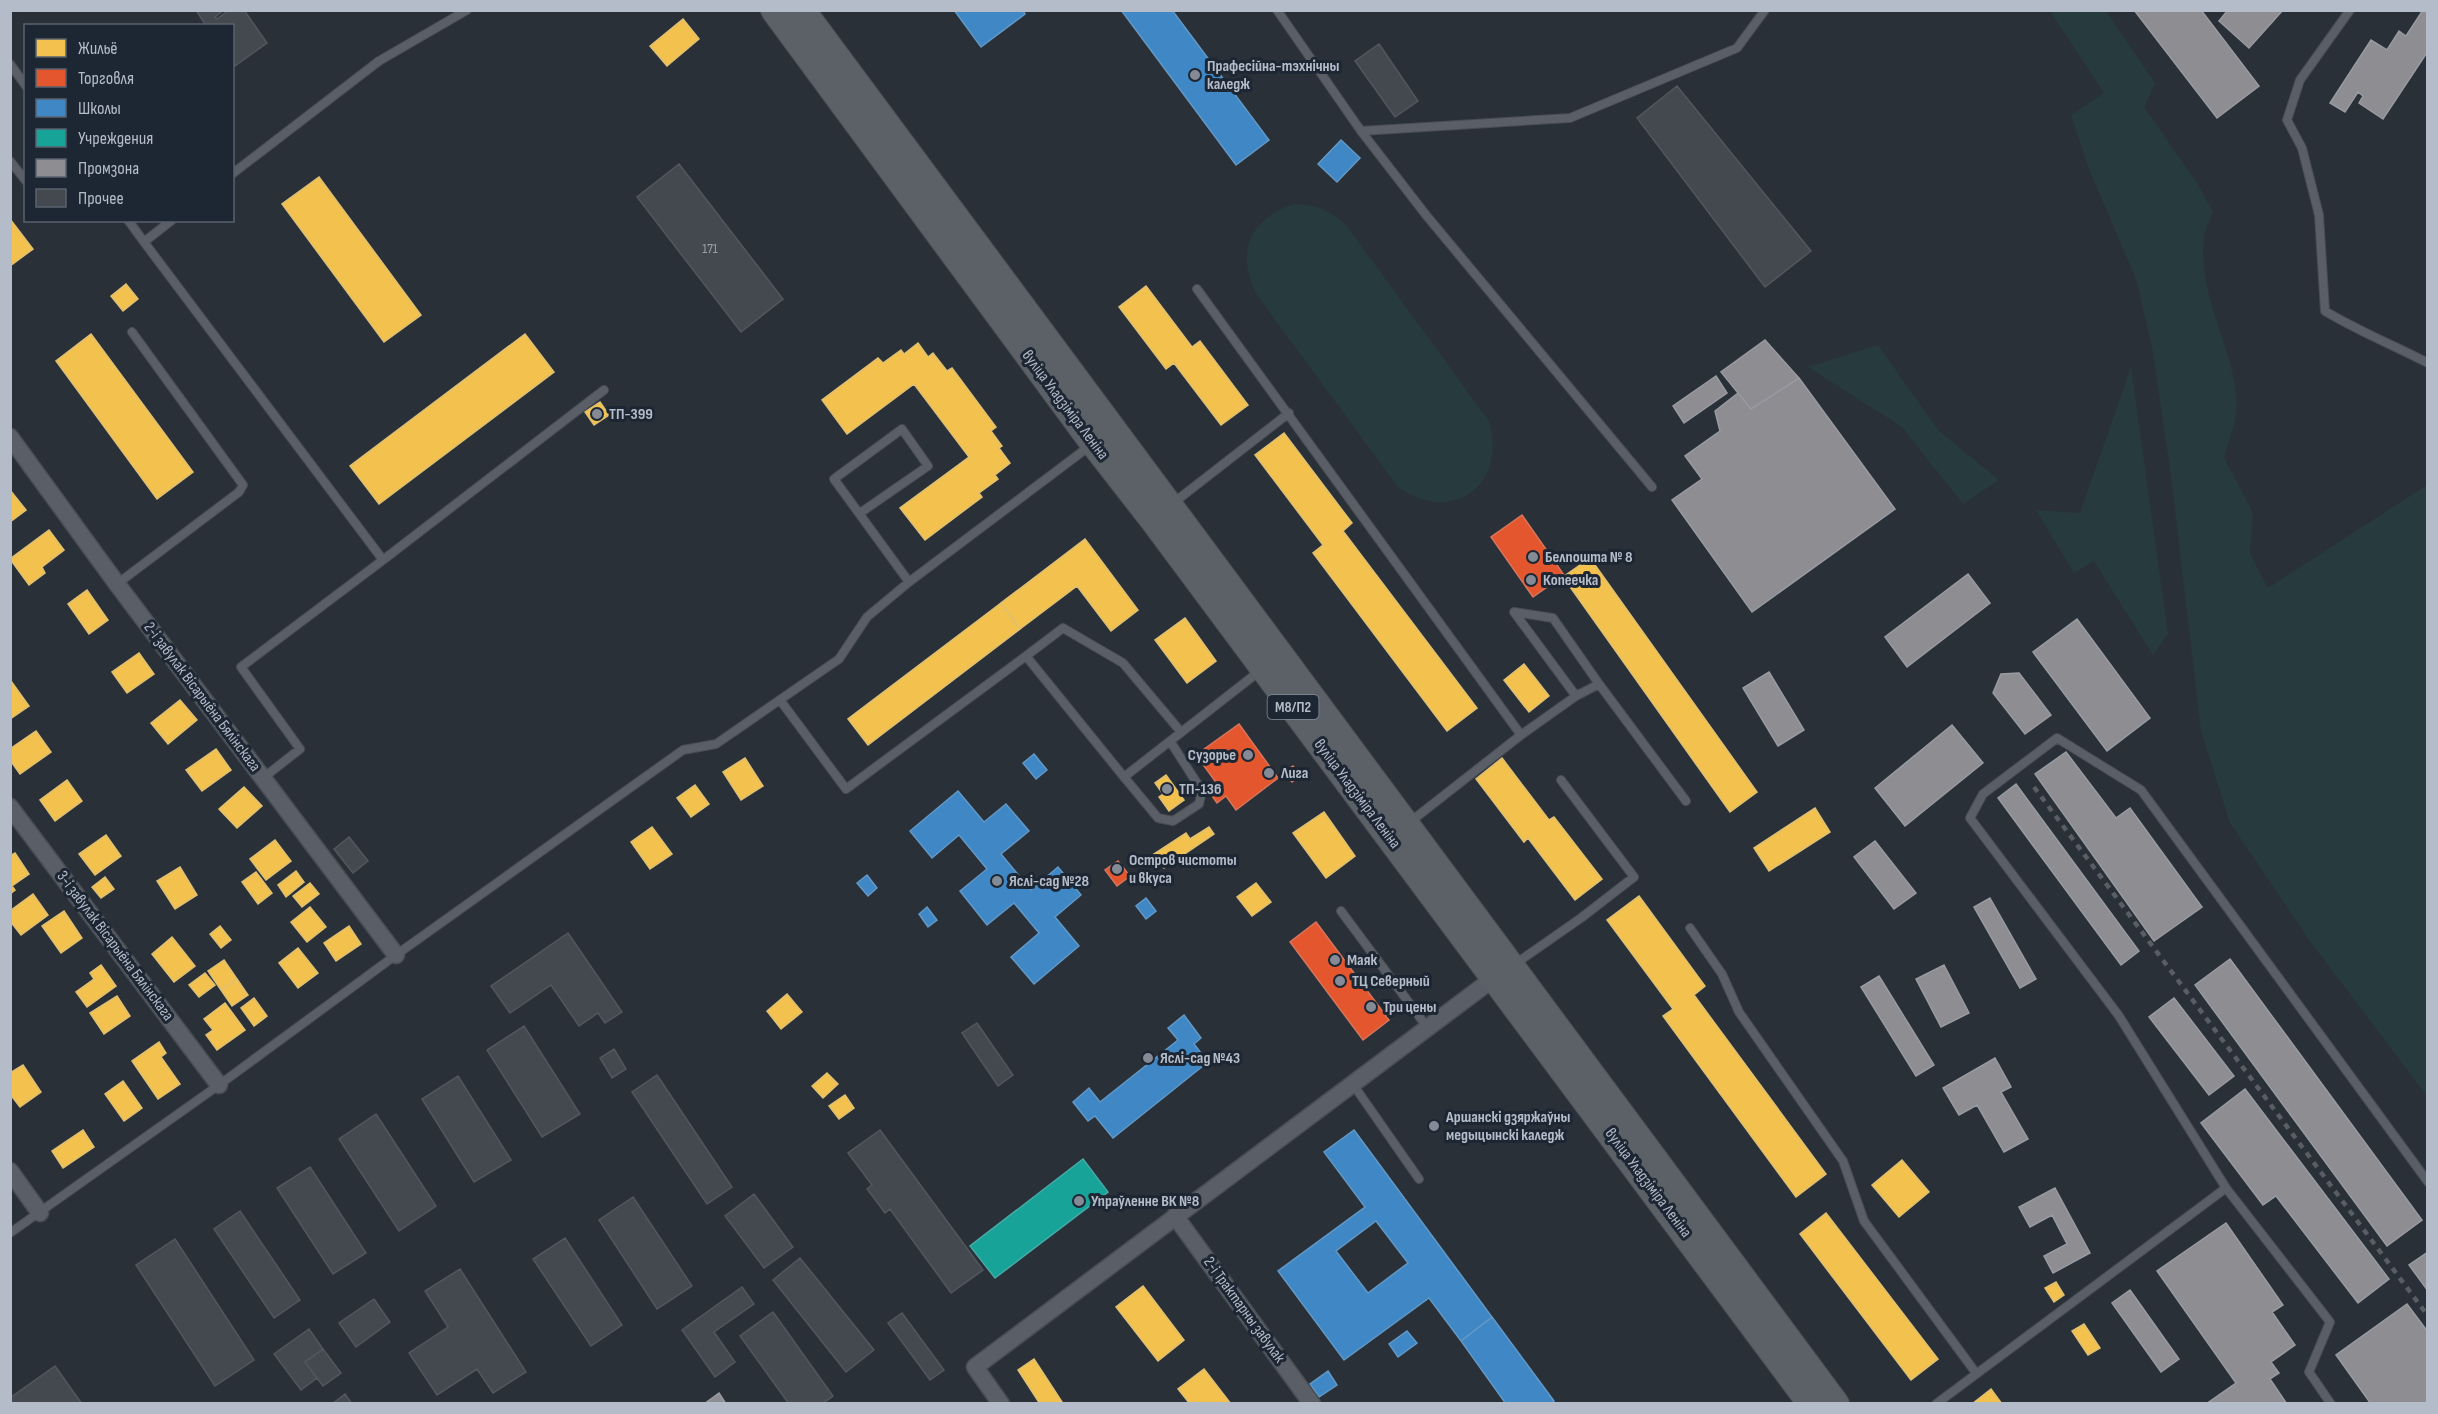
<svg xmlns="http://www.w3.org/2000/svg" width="2438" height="1414" font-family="'Sofia Sans Condensed',sans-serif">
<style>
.green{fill:#273a3e}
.homes{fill:#f2c14e;stroke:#dfc073;stroke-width:1.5}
.shops{fill:#e4572e;stroke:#d6755c;stroke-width:1.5}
.schools{fill:#3f88c5;stroke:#6298c6;stroke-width:1.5;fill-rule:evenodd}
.public{fill:#17a398;stroke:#46aaa7;stroke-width:1.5}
.industry{fill:#8d8d92;stroke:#999ba2;stroke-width:1.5}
.building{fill:#444950;stroke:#52575f;stroke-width:1.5}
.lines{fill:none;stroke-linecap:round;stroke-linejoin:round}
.lane-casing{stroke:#484c53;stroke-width:10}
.street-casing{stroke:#484c53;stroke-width:19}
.primary-casing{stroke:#484c55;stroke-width:28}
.lane{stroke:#5a5e66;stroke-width:8}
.street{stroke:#5a5e66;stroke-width:16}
.primary{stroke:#5c6168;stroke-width:26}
.rail{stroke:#595d64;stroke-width:4.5;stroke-dasharray:6 6;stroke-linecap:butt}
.poi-dot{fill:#848b96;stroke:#1d2633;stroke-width:2}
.labels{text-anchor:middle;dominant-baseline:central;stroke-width:6;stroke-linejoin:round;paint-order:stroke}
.number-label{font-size:14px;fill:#989fab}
.shield{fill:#1d2633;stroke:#878f9c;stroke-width:1.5}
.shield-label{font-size:15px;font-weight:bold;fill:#b4bcc9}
.poi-label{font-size:16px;font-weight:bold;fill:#b4bcc9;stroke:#1d2633;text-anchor:start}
.street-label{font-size:16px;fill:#b4bcc9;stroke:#1d2633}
</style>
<rect width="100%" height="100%" fill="#2a3038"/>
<path class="green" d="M2050,11H2106L2155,83L2144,107L2197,183L2213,212C2210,220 2205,229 2204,238C2197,295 2234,347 2237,403C2237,421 2229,440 2224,457L2253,513L2250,554L2268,588L2427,485V1096L2312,944L2230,823L2201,731L2170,468L2152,347L2136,279L2089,169L2071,115L2104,93Z
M1294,204C1317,205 1329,210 1346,225L1489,421C1508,485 1452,526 1398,487L1257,295C1235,252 1249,219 1294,204Z
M1878,345L1939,431L1999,480L1963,504L1902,427L1808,367Z
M2131,367L2168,634L2153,655L2094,561L2074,573L2036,510L2080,513Z"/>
<path class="homes" d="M683,19L699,39L667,66L650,46Z
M319,177L421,315L384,342L282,204Z
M10,219L33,249L10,266Z
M126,284L138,299L123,311L111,296Z
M1146,286L1192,347L1200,341L1248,405L1221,425L1174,363L1166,369L1119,307Z
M91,334L193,472L157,499L56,361Z
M525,334L554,372L379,504L350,466Z
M918,343L928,357L933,353L947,371L952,368L996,427L991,431L1002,446L999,448L1010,463L995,475L998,479L979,493L982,497L925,540L900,508L969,457L914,384L847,434L822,400L878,358L883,363L901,350L904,354Z
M600,402L609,415L594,425L585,412Z
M1284,433L1352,523L1343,531L1477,708L1447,731L1313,553L1323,545L1255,455Z
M10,490L26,510L10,522Z
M49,530L64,550L42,567L45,573L29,585L10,559Z
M1085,539L1138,610L1111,631L1077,586L1020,629L1001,603Z
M1590,558L1757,792L1730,812L1563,577Z
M87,590L108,620L89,634L68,604Z
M1001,603L1020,629L868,745L848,719Z
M1185,618L1216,661L1187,683L1155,640Z
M139,653L154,674L127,693L112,672Z
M1524,664L1549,696L1529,712L1504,680Z
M11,681L29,706L10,719V682Z
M180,700L197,720L168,744L151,723Z
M36,731L51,752L20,774L10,760V749Z
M216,749L231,770L202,791L186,770Z
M745,758L763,786L741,800L723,772Z
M1502,758L1549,820L1554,817L1602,879L1575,900L1528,838L1524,842L1476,779Z
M1166,775L1184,800L1169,811L1159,797L1163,794L1155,783Z
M67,780L82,801L55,821L40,800Z
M695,785L709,804L691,817L677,798Z
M244,787L262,806L237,828L219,809Z
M1815,808L1830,832L1769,871L1754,848Z
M1324,812L1355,856L1326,878L1293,833Z
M652,827L672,854L650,869L631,842Z
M1209,827L1214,834L1164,868L1154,854L1186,833L1190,839Z
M106,835L121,856L95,875L79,854Z
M275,840L291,861L266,880L250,859Z
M15,853L29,874L12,886L15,890L10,894V856Z
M180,867L197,895L175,909L157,881Z
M296,871L304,882L286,897L278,885Z
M256,872L272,893L258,904L242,882Z
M105,877L114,889L101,898L92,887Z
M310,883L319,894L302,907L293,896Z
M1256,883L1271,902L1252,916L1237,897Z
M33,894L48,915L21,935L10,921V911Z
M1639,896L1705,986L1694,995L1826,1174L1796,1197L1663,1016L1673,1009L1607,920Z
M310,907L326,927L307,942L291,922Z
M64,911L82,938L61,953L42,926Z
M220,926L231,940L221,948L210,934Z
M349,926L361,944L336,961L324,943Z
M172,937L195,966L174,982L152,954Z
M298,948L318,973L298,988L279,963Z
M224,960L237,979L221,990L208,971Z
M101,965L116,986L87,1007L76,992L94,979L90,973Z
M205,973L215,985L199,997L189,985Z
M237,979L248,995L232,1006L221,990Z
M787,994L802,1012L781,1029L767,1011Z
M117,996L130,1016L104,1034L90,1013Z
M254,998L267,1016L254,1026L241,1008Z
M225,1003L245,1030L217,1050L206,1035L213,1030L204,1019Z
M159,1042L166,1053L161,1057L180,1084L158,1099L132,1061Z
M23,1065L41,1092L20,1107L10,1094V1073Z
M827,1073L838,1084L823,1098L812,1086Z
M123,1081L142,1108L124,1121L105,1094Z
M845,1095L854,1108L839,1119L829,1106Z
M83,1130L94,1147L63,1168L52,1151Z
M1902,1160L1929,1192L1899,1217L1872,1185Z
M1826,1213L1938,1359L1911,1380L1800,1234Z
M2056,1282L2064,1295L2054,1302L2045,1288Z
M1143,1286L1184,1340L1158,1361L1116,1307Z
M2084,1324L2100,1348L2088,1355L2072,1331Z
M1034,1359L1062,1402L1060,1404H1040L1018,1370Z
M1204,1369L1231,1404H1190L1178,1389Z
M1991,1389L2002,1404H1972Z"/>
<path class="shops" d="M1522,515L1564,575L1533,597L1491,537Z
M1239,724L1278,778L1236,810L1226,796L1217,803L1209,792L1218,785L1196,755Z
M1293,766L1300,776L1292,782L1284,772Z
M1118,861L1130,876L1117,886L1105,870Z
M1316,922L1389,1020L1363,1040L1290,942Z"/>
<path class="schools" d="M954,10H1023L1025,14L981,47Z
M1121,10H1172L1269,140L1236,165Z
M1341,140L1360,158L1337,182L1318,164Z
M1034,754L1047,770L1036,779L1023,763Z
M958,791L984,822L1006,804L1029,831L1001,854L1031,890L1058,867L1081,895L1055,917L1079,946L1034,984L1011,957L1039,933L1014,903L987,925L960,891L987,869L959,835L932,858L910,831Z
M867,875L877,888L868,896L857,883Z
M1146,898L1156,911L1146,919L1136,906Z
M927,907L937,920L928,927L919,914Z
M1184,1015L1201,1038L1194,1044L1208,1062L1113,1138L1095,1116L1088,1121L1073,1102L1089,1088L1100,1102L1178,1040L1168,1028Z
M1354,1130L1492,1317L1461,1341L1429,1298L1344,1360L1278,1271L1365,1207L1324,1152ZM1376,1221L1408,1263L1368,1293L1336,1251Z
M1492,1317L1554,1401L1551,1404H1506L1461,1341Z
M1407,1331L1417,1343L1398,1357L1389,1344Z
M1328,1371L1337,1385L1319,1397L1310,1384Z"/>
<path class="public" d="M1083,1159L1108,1192L995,1278L970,1246Z"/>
<path class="industry" d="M2134,10H2201L2259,86L2217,118Z
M2228,10H2283L2249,48L2219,21Z
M2423,10H2428V51L2383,119L2359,103L2363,96L2358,92L2345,112L2330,103L2371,40L2387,50L2399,31L2406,36Z
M1765,340L1799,378L1751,409L1721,372Z
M1716,376L1727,393L1684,423L1673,406Z
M1799,378L1895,509L1752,612L1672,500L1702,479L1685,456L1720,431L1715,411L1738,393L1751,409Z
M1968,574L1990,603L1907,667L1885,637Z
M2077,619L2150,718L2107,751L2033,652Z
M1769,672L1804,730L1778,746L1743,688Z
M2019,673L2051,715L2025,734L1993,693L2001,674Z
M1952,725L1983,763L1905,826L1875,788Z
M2066,752L2116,818L2130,808L2202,907L2154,941L2035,774Z
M2016,784L2139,951L2121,965L1998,798Z
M1875,841L1916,893L1894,909L1854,857Z
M1990,898L2036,979L2020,988L1974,907Z
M2230,959L2422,1220L2387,1246L2195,985Z
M1944,965L1969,1013L1941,1027L1916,979Z
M1879,976L1934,1065L1916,1076L1861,987Z
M2174,998L2234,1076L2209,1095L2149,1017Z
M1995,1058L2011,1087L2001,1092L2028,1139L2004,1152L1977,1105L1959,1115L1943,1088Z
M2245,1089L2389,1279L2358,1303L2276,1196L2263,1205L2201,1123Z
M2055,1188L2090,1253L2053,1273L2044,1256L2067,1244L2052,1215L2030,1227L2019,1207Z
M2226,1223L2283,1305L2272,1312L2295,1345L2271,1362L2279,1373L2270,1379L2287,1404H2206L2236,1383L2157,1271Z
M2428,1252V1291L2409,1265Z
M2130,1290L2179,1359L2161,1372L2112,1303Z
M2407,1304L2428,1332V1404H2371L2336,1355Z
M719,1393L726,1404H704Z"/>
<path class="building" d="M196,10H224L215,17L217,19L229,10H244L267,43L232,68V26H206Z
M1379,44L1418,101L1395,117L1355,61Z
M1677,86L1811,251L1765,287L1637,118Z
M679,164L783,299L741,332L637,197Z
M349,837L368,861L353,873L334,849Z
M568,933L622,1012L605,1023L598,1013L579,1026L551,985L510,1013L491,986Z
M977,1023L1013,1075L998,1086L962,1033Z
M524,1026L580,1114L542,1137L487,1050Z
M614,1049L626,1069L612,1078L600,1058Z
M657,1075L732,1187L707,1204L632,1092Z
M458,1076L511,1160L474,1182L422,1099Z
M376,1114L436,1206L399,1231L339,1139Z
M880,1130L983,1270L951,1293L890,1209L885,1213L867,1189L872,1185L848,1153Z
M310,1167L366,1253L333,1274L277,1188Z
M754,1194L793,1247L764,1268L725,1216Z
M633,1197L692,1286L657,1309L599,1220Z
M240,1211L300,1300L274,1318L214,1229Z
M565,1238L622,1325L591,1346L533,1259Z
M175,1239L254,1360L215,1386L136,1265Z
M800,1258L874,1350L846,1372L773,1280Z
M460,1269L526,1372L493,1393L477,1369L437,1395L409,1353L448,1327L425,1291Z
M742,1287L754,1304L714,1332L735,1362L715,1377L682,1330Z
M374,1299L390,1322L356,1347L339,1323Z
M773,1312L833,1396L822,1404H789L740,1336Z
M902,1313L944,1370L930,1380L888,1323Z
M309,1329L323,1349L305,1362L317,1378L301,1390L274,1354Z
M323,1349L341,1373L323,1386L305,1362Z
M55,1366L82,1404H10V1398Z
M345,1394L352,1404H332Z"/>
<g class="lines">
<defs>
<path id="lane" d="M1277,10L1361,131L1426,215L1652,487
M2350,10L2300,80L2287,120L2302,148L2319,215L2325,311C2358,331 2393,345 2428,363
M10,64L26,86
M1361,131L1570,118L1737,48L1765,10
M10,161L26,181
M232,174L379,61L467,10
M128,220L144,242
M172,220L144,242L383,560L241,667L300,749L263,778
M1197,289L1521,735L1410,822
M1172,504L1289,413
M860,513L928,466L902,429L834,479L909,582
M383,560L604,390
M117,584L239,492L243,485L132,332
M1026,656L1063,628L1123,663L1181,732
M1576,696L1514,612L1553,618L1599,684
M780,700L846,789L1026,656L1124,777L1261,670
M1521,735L1576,696L1599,684L1686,801
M1124,777L1158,818L1173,821L1199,804L1202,791L1170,741
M1341,911L1427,1027
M1690,928L1722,974L1739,1012L1843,1161L1864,1221L1976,1373
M1515,964L1581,918L1634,877L1561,780
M1352,1083L1419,1179
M2226,1188L2119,1016L1970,818L1983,794L2057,738L2141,790L2428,1182
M10,1233L219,1085L396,955L683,750L716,744L839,659L867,617L909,582L1091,445
M1936,1404L2226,1188L2330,1322L2309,1372L2331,1404"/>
<path id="street" d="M10,437L117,584L396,955
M10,807L219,1085
M10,1171L40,1213
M1175,1216L1312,1404
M1001,1404L975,1367L1502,972"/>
<path id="primary" d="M774,10L1093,443L1153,520L1811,1404
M802,10L1836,1404"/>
</defs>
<use href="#lane" class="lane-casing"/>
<use href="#street" class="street-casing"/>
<use href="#primary" class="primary-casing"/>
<use href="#lane" class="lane"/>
<use href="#street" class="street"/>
<use href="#primary" class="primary"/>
<path class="rail" d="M2034,787L2428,1316"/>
</g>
<g class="poi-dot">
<circle cx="1195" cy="75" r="6"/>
<circle cx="597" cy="414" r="6"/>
<circle cx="1533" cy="557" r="6"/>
<circle cx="1531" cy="580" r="6"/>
<circle cx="1248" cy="755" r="6"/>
<circle cx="1269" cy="773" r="6"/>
<circle cx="1167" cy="789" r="6"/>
<circle cx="1117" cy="869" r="6"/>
<circle cx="997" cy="881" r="6"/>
<circle cx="1335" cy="960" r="6"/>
<circle cx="1340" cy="981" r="6"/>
<circle cx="1371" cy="1007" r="6"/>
<circle cx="1148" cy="1058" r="6"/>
<circle cx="1434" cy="1126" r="6"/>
<circle cx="1079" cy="1201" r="6"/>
</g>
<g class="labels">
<g class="number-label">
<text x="710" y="248">171</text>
</g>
<rect class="shield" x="1267.5" y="695" width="51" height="24" rx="4.5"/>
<g class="shield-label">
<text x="1293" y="707">М8/П2</text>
</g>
<g class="poi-label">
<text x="1207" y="66">Прафесійна-тэхнічны<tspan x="1207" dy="18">каледж</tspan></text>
<text x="609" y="414">ТП-399</text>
<text x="1545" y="557">Белпошта № 8</text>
<text x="1543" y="580">Копеечка</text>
<text x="1236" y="755" text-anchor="end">Сузорье</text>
<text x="1281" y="773">Лига</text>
<text x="1179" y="789">ТП-136</text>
<text x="1129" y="860">Остров чистоты<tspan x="1129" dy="18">и вкуса</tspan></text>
<text x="1009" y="881">Яслі-сад №28</text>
<text x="1347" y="960">Маяк</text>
<text x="1352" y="981">ТЦ Северный</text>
<text x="1383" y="1007">Три цены</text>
<text x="1160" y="1058">Яслі-сад №43</text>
<text x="1446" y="1117">Аршанскі дзяржаўны<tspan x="1446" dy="18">медыцынскі каледж</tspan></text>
<text x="1091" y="1201">Упраўленне ВК №8</text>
</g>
<g class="street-label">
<text transform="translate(1065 405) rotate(53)">вуліца Уладзіміра Леніна</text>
<text transform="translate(202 697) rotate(53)">2-і завулак Вісарыёна Бялінскага</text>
<text transform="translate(1357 794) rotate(53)">вуліца Уладзіміра Леніна</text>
<text transform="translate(115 946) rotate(53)">3-і завулак Вісарыёна Бялінскага</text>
<text transform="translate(1648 1183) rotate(53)">вуліца Уладзіміра Леніна</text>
<text transform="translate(1244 1310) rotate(54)">2-і Трактарны завулак</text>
</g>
</g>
<rect width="2438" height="1414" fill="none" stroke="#b4bcc9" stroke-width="24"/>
<rect x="24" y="24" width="210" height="198" fill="#1d2633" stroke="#59626f" stroke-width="1.5"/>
<rect x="36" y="39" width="30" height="18" fill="#f2c14e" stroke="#59626f" stroke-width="1.5"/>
<text x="78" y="54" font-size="18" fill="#b4bcc9">Жильё</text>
<rect x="36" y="69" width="30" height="18" fill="#e4572e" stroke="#59626f" stroke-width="1.5"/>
<text x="78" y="84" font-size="18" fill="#b4bcc9">Торговля</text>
<rect x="36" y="99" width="30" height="18" fill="#3f88c5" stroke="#59626f" stroke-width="1.5"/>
<text x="78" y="114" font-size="18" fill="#b4bcc9">Школы</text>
<rect x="36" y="129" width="30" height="18" fill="#17a398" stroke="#59626f" stroke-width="1.5"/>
<text x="78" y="144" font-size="18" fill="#b4bcc9">Учреждения</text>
<rect x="36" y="159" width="30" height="18" fill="#8d8d92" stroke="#59626f" stroke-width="1.5"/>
<text x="78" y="174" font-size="18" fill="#b4bcc9">Промзона</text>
<rect x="36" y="189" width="30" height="18" fill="#444950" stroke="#59626f" stroke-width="1.5"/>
<text x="78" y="204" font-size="18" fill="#b4bcc9">Прочее</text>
</svg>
